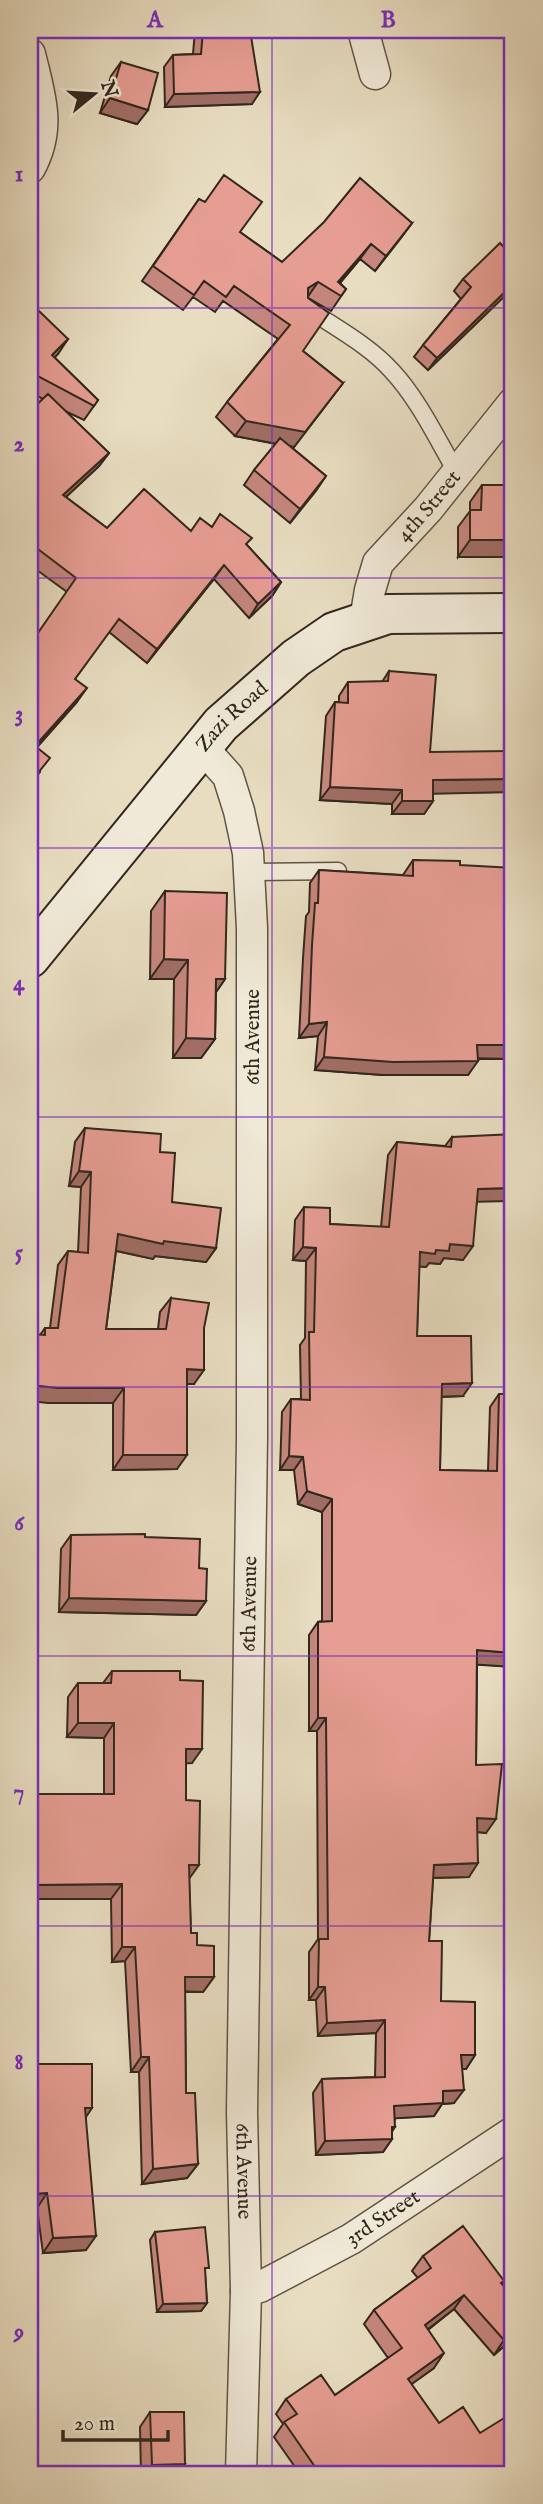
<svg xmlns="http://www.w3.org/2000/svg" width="543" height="2504" font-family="'IM FELL English',serif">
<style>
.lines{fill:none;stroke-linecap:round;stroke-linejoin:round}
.lane-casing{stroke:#605446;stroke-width:19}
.street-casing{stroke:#605446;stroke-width:33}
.secondary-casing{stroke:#32271d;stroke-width:42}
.lane{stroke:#f0e9d7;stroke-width:16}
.street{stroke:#f0e9d7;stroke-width:30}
.secondary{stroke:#f0e9d7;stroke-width:38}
.wall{fill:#c6877e;stroke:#32271d;stroke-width:2}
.shaded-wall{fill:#a16e66;stroke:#32271d;stroke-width:2}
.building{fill:#e69d92;stroke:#32271d;stroke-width:2}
.grid{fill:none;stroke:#7b2cbf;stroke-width:2;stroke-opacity:0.55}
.labels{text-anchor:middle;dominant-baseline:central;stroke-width:6;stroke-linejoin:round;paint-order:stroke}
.street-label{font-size:21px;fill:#32271d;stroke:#f0e9d7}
.neatline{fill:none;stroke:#7b2cbf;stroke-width:2.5}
.grid-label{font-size:23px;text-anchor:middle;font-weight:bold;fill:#7b2cbf}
</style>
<rect width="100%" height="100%" fill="#e8ddc1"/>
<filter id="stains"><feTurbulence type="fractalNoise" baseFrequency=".00286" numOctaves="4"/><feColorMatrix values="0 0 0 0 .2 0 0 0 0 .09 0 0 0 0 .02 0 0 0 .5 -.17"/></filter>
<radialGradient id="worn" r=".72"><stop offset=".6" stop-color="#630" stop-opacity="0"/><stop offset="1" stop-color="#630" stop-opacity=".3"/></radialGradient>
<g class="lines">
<defs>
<path id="lane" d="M308,309C336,328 370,346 392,371C419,400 437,439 457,473
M249,872L338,871"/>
<g id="street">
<path d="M363,30L375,74"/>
<path d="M30,54C40,96 52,127 30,168"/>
<path id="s1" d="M365,620L370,590L378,563L428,509L513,403"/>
<path id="s2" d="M202,747L228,776L239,811L248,853L252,928V1438L242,2112L246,2291L241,2474"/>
<path id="s3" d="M246,2291L260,2287L351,2239L513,2132"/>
</g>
<g id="secondary">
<path id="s4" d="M30,958L221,724L296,658L334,632L388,614L513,613"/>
</g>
</defs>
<use href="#lane" class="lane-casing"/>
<use href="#street" class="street-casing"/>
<use href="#secondary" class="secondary-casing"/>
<use href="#lane" class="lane"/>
<use href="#street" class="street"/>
<use href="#secondary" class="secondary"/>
</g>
<path class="wall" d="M195,30H250L252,104L165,107L164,67L173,55L193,54Z
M121,62L148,110L137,124L100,113L111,76Z
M199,199L240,232L282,262L412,223L375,271L360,259L340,283L346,289L331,311L308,298L303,351L343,383L294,447L290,446L326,476L290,523L244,485L254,470L276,444L235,436L216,417L227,402L278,339L223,301L215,312L193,297L183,310L142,281Z
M513,257V288L428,370L414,357L423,345L461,299L454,291L463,279Z
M30,320L68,339L54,357L98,400L84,420L65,411L109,453L99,466L66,497L107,528L191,531L212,527L247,545L281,582L272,596L249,618L214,579L147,663L109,632L75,679L77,702L37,747L40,772L30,785V642L31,643L67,592L30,565V411L43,399L30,392Z
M482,485H513L458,557V527L470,511V502Z
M389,671L430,752L513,792L433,793V801L424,814H392V804L320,800L326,716L335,702H339V696L348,682H382Z
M413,860L460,865L513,1059H478L468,1075H383L315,1070L318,1036L299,1038L303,958L306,916L309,912L310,883L319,870L403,875Z
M165,891L225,979L216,992L215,1039L201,1058H173L174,979H150L151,911Z
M85,1128L160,1152L172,1202L216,1248L206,1262L155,1256L153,1259L116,1251L106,1329H158L160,1312L171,1298L194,1384H187L177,1469L113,1470V1403H48L40,1335L45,1328H50L58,1265L68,1251L78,1252L81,1187L69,1186L75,1142Z
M452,1137L477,1202L463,1260L444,1258L440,1264L429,1263L426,1267L419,1266L417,1336L463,1396L441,1397L440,1470L488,1471L490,1407L499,1394H513V1667L477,1664L476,1765L486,1833L477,1832L469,1877L433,1878L429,1941L441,2001L475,2055L466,2069H462L454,2103L442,2104L434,2116L395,2118L392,2132V2139L383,2152L316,2155L313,2093L322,2079L375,2077L376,2033L318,2036L316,2000H309V1952L318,1939L317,1731H309V1635L318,1622L322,1621V1512L298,1504L294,1470H280L282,1412L291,1399H301L300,1345L305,1338L306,1261L293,1260L295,1220L304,1207L330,1224L381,1227L388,1155L397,1142L445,1146Z
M71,1535L145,1537L206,1601L196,1615L59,1612L61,1549Z
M112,1671L180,1680L192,1763H186V1800L191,1933L197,1945L214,1977L203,1992H185L186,2093L198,2164L187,2178L142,2184L139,2072H131L125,1961L112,1962L111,1899H34L32,1989L30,1992V1794H104V1738L67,1737L68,1697L78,1683H103Z
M30,2064L86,2117V2250L43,2253L37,2208H30Z
M155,2232L205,2273L207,2303L201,2311L157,2312L150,2240Z
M423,2256L504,2281L502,2284L513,2297V2338L494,2355L454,2309L428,2330L434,2368L411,2384L439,2423L480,2433L513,2474H300L274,2437L283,2424L276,2414L286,2399L335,2395L388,2358L364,2324L374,2310L418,2278L412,2271Z
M150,2412L185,2464L178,2474H141L140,2427Z"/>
<path class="shaded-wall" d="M260,92L252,104L165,107L174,94Z
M110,98L148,110L137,124L100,113Z
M412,223L401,238L375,271L386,256Z
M371,244L360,259L333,291L338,282Z
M318,282L307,298L308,288Z
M513,284V288L428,370L437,358Z
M68,339L58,354L42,370L52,355Z
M343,383L294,447L235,436L246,421Z
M109,453L99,466L53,509L63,495Z
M326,476L316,491L290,523L300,509Z
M470,540H513V557H458Z
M224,565L214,579L147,663L157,649Z
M281,582L272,596L249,618L258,604Z
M87,688L77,702L30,755L35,746Z
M513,779V792L424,794L433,780Z
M330,787L402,790L392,804L320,800Z
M402,801H433L424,814H392Z
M164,959L188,960L174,979H150Z
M216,979H225L212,998Z
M327,1022L318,1036L299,1038L309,1024Z
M186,1038L215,1039L201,1058H173Z
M477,1045H513V1059L468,1058Z
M324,1057L478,1061L468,1075H383L315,1070Z
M79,1171L91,1172L81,1187L69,1186Z
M513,1188V1201L468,1202L478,1189Z
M118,1234L216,1248L206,1262L155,1256L153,1259L108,1249Z
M450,1244L473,1246L463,1260L444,1258L440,1264L429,1263L426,1267L411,1266L420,1252L436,1250Z
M303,1247L316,1248L306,1261L293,1260Z
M187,1369L204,1370L194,1384H176Z
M472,1383L463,1396L432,1397L442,1384Z
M30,1385L124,1388L113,1403H48L30,1401Z
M123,1455H187L177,1469L113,1470Z
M289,1456L303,1457L294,1470H280Z
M307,1491L332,1499L322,1512L298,1504Z
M69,1598L206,1601L196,1615L59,1612Z
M477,1650L513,1653V1667L468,1664Z
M318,1718H326L317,1731H309Z
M78,1723H114L104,1738L67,1737Z
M186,1749H202L192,1763L176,1764Z
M477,1818L496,1819L486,1833L468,1831Z
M478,1863L469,1877L425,1878L434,1865Z
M189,1865H199L189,1879Z
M122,1884L111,1899H30L34,1885Z
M122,1947H135L125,1961L112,1962Z
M185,1977H214L203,1992L175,1991Z
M318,1987H325L316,2000H309Z
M385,2020L376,2033L318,2036L327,2023Z
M461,2055H475L466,2069H452Z
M141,2057H149L139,2072H131Z
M464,2090L454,2103L442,2104L434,2116L385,2119L394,2106L443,2091Z
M85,2108H92L82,2123Z
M392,2127H395L387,2139H392L383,2152L316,2155L325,2141Z
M198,2164L187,2178L142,2184L153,2169Z
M47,2193L37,2208H30V2194Z
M96,2236L86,2250L43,2253L53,2238Z
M464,2295L454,2309L414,2340L425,2325Z
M207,2303L201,2311L157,2312L163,2304Z
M513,2332V2338L494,2355L504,2340Z
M444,2353L434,2368L398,2394L408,2379Z
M185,2464L178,2474H145L152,2465Z"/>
<path class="building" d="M203,30H250L260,92L174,94L173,55L201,54Z
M121,62L158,73L148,110L110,98Z
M224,175L262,202L240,232L282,262L324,222L360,178L412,223L386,256L371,244L338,282L346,289L341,296L318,282L308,288V298L329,313L303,351L343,383L305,432L246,421L227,402L290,325L234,286L226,297L204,281L194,295L153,266L199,199L205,202Z
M500,243L513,257V284L437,358L423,345L471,287L463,279Z
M39,311L68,339L52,355L98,400L94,406L30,372V320Z
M48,394L109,453L63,495L107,528L144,489L191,531L200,518L212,527L220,514L252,538L246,544L281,582L258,604L224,565L157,649L119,619L75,679L87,688L35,746L50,758L30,783V642L31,643L76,578L30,543V465L38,454L30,445V411Z
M280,438L326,476L300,509L254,470Z
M482,485H513V540H470V510H481Z
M389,671L436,675L430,752L513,751V779L433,780V801H402V790L330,787L335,702L348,703V682L388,681Z
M413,860L460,861V865L513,868V1045H477L478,1061L393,1062L324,1057L327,1022L309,1024L312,945L315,903H318L319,870L413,876Z
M165,891L227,893L225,979H216L215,1039L186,1038L188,960L164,959Z
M85,1128L161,1134L160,1152L175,1153L172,1202L221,1208L216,1248L164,1241L163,1244L118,1234L106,1329H166L171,1298L209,1303L204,1328V1370L187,1369V1455H123L124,1388H58L30,1385V1334L45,1335V1328H58L68,1251L88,1253L91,1172L79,1171Z
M513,1134V1188L478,1189L473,1246L450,1244L449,1251L436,1250L435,1254L420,1252L417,1336H471L472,1383L442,1384L440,1470L497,1471L499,1394H513V1653L477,1650L476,1765L502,1764L496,1819L477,1818L478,1863L434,1865L429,1941H442L441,2001L475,2002V2055H461L464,2090L443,2091V2103L394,2106L395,2127H392V2139L325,2141L322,2079L385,2077V2020L327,2023L325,1987H318L319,1939H328L326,1718H318V1622L332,1621V1499L307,1491L303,1457L289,1456L291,1399L310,1400L309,1332H314L316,1248L303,1247L304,1207L330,1208V1224L389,1227L397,1142L451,1147L452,1137Z
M145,1534V1537L200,1539L199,1568L207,1569L206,1601L69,1598L71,1535Z
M112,1671H180V1680L203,1681L202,1749H186V1800L200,1801L199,1865H189L191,1933H197V1945L214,1946V1977H185L186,2093H195L198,2164L153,2169L149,2057H141L135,1947H122V1884L34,1885L32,1989H30V1794H114V1723H78V1683H111Z
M30,2064H92V2108H85L96,2236L53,2238L47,2193L30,2194Z
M463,2226L504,2281L501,2283L513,2297V2332L504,2340L464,2295L425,2325L444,2353L408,2379L439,2423L463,2407L480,2433L509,2415L513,2421V2474H320L284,2422L297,2414L286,2399L321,2375L335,2395L402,2348L374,2310L431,2268L423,2256Z
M205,2227L209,2268H205L207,2303L163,2304L155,2232Z
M150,2412H184L185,2464L152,2465Z"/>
<path class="grid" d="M272,30V2474M30,308H513M30,578H513M30,848H513M30,1117H513M30,1387H513M30,1656H513M30,1926H513M30,2196H513"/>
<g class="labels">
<g class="street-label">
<text stroke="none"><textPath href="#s1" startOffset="135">4th Street</textPath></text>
<text stroke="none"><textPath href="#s4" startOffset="315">Zazi Road</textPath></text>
<text transform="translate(253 1037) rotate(-90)">6th Avenue</text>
<text transform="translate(250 1604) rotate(-89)">6th Avenue</text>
<text stroke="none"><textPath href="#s2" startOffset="1437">6th Avenue</textPath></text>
<text stroke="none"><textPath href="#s3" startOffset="156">3rd Street</textPath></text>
</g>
</g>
<rect width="543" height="2504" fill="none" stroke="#e8ddc1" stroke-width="77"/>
<g transform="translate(94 94) rotate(72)" stroke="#f0e9d7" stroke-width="5" paint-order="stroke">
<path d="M0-5L12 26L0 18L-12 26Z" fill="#32271d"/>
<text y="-10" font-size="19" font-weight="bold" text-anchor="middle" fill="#32271d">N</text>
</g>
<path d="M63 2430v10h105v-10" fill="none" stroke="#32271d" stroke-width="3.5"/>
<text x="74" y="2430" font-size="21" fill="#32271d" stroke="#f0e9d7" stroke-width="5" paint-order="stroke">20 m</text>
<rect x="38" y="38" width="466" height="2428" class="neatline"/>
<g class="grid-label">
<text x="155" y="27">A</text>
<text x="388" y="27">B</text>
<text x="19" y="181">1</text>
<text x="19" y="451">2</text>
<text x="19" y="721">3</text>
<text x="19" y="990">4</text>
<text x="19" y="1260">5</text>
<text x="19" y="1530">6</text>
<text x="19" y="1799">7</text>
<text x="19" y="2069">8</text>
<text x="19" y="2339">9</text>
</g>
<rect width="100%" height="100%" filter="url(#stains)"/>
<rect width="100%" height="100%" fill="url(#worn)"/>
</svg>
